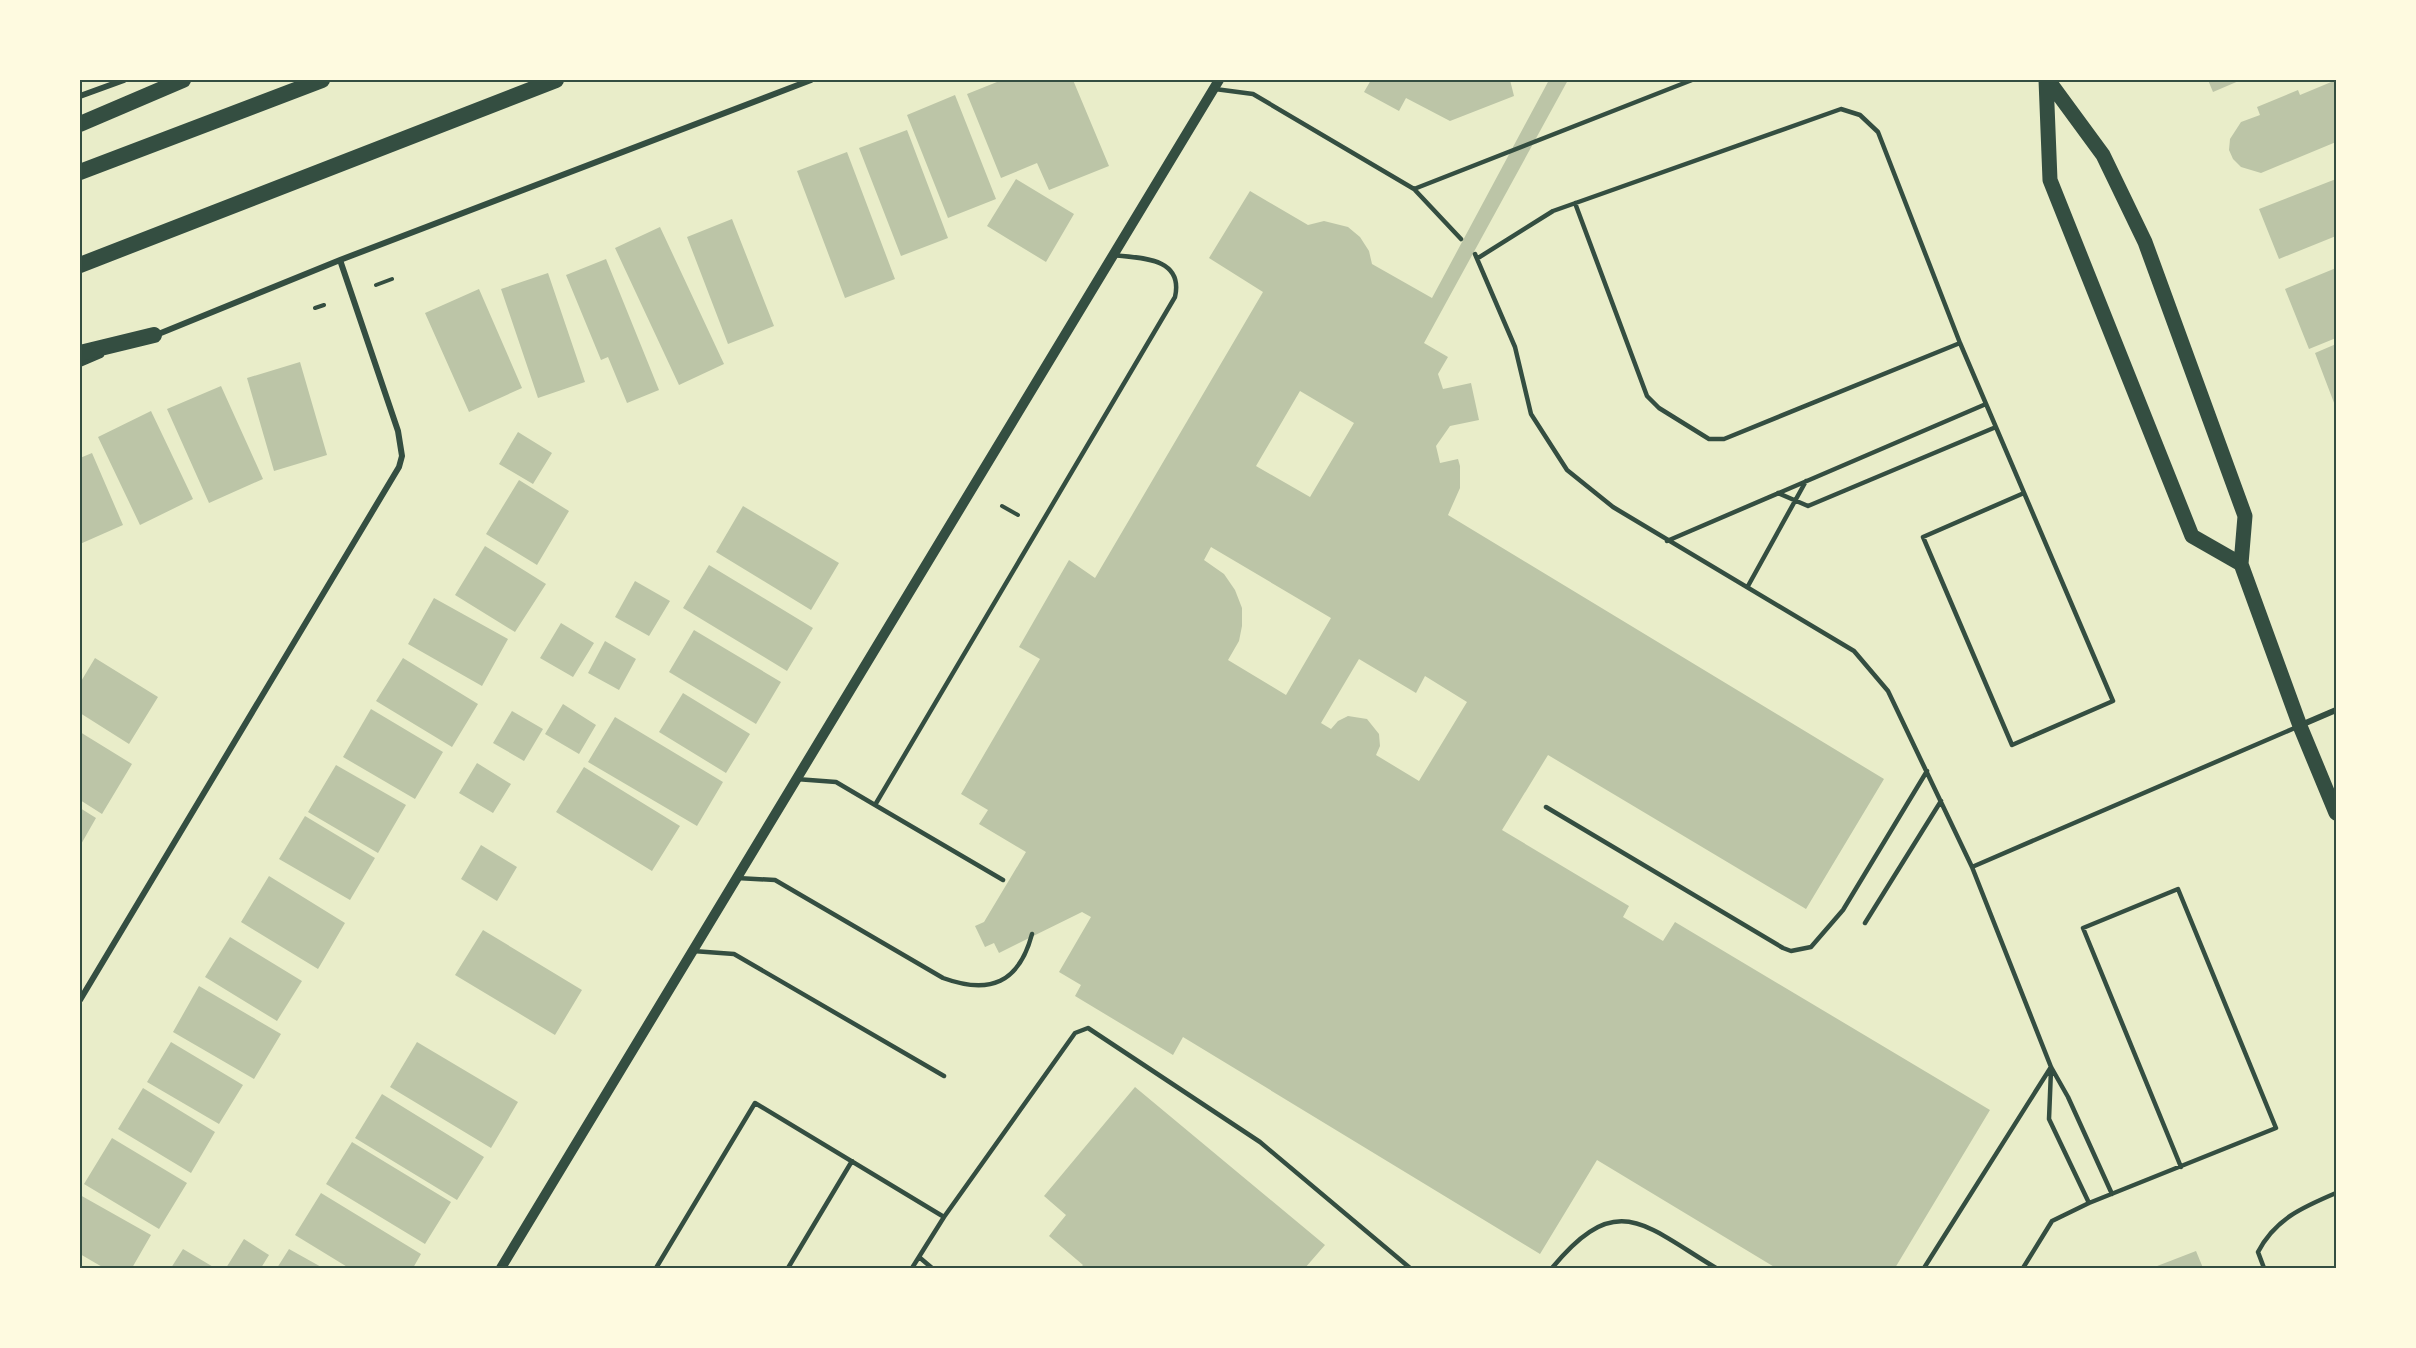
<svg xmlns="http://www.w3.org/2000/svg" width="2416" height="1348" font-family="Signika,sans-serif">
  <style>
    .building { fill: #bcc5a7; fill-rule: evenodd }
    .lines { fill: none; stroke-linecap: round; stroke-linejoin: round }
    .path { stroke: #344e41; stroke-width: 4 }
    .service { stroke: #344e41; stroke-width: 4.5 }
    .minor { stroke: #344e41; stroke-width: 6 }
    .tertiary { stroke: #344e41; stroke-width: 10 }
    .primary { stroke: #344e41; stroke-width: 15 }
    .trunk { stroke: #344e41; stroke-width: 16 }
    .neatline { fill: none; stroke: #344e41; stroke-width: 2 }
  </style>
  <rect width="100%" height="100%" fill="#e9edc9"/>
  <path class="building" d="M 1002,80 L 1073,80 L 1109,166 L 1049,190 L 1037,163 L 1001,178 L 967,94 Z
    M 1371,80 L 1510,80 L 1514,96 L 1450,121 L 1406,98 L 1399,111 L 1364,92 Z
    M 1549,80 L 1568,80 L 1424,343 L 1448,357 L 1438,374 L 1443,389 L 1471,383 L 1479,420 L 1450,426 L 1436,446 L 1440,463 L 1458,459 L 1460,466 L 1460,488 L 1448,515 L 1884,779 L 1806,909 L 1548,755 L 1502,830 L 1629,906 L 1623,917 L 1663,941 L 1675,922 L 1990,1110 L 1895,1268 L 1776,1268 L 1597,1160 L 1540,1254 L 1183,1037 L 1173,1055 L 1075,996 L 1081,985 L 1059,972 L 1091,917 L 1082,912 L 999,953 L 994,943 L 985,947 L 975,926 L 984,922 L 1026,852 L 979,824 L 988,810 L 961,794 L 1040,659 L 1019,647 L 1069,560 L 1095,578 L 1263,292 L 1209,258 L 1250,191 L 1308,225 L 1324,221 L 1348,227 L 1360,237 L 1369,251 L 1372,264 L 1432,298 ZM 1300,391 L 1354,423 L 1310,497 L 1256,466 ZM 1211,547 L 1331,618 L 1286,695 L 1228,660 L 1239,641 L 1242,626 L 1242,608 L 1235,590 L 1224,574 L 1204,560 ZM 1359,659 L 1416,693 L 1425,676 L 1467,702 L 1419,781 L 1376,755 L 1380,746 L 1379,734 L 1367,719 L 1348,716 L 1338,721 L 1331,729 L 1321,723 Z
    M 2208,80 L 2241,80 L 2213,92 Z
    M 2336,80 L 2336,142 L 2261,173 L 2241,167 L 2233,159 L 2229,150 L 2230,139 L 2241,122 L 2260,115 L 2257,107 L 2298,90 L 2300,95 Z
    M 955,95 L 996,199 L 948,218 L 907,115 Z
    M 907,130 L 948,238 L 901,256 L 859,148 Z
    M 847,152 L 895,279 L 845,298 L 797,171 Z
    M 1016,179 L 1074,214 L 1046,262 L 987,226 Z
    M 2336,179 L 2336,236 L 2279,259 L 2259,209 Z
    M 732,219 L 774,326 L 728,344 L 687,237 Z
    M 660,227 L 724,364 L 679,385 L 615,248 Z
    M 606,259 L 659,390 L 627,403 L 608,357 L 601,360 L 566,275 Z
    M 2336,268 L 2336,338 L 2309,349 L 2285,289 Z
    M 548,273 L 585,382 L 538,398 L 501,289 Z
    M 479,289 L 522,388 L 469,412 L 425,313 Z
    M 2336,344 L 2336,408 L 2315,353 Z
    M 300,362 L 327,455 L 274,471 L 247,378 Z
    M 221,386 L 263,479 L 209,503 L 167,409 Z
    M 151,411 L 193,499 L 140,525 L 98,437 Z
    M 518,432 L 552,453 L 533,484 L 499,464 Z
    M 92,453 L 123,525 L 80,544 L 80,458 Z
    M 519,480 L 569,511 L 537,565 L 486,534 Z
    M 743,506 L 839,563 L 811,610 L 716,552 Z
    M 485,546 L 546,584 L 515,632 L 455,595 Z
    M 709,565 L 813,628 L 787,671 L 683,608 Z
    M 635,581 L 670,601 L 649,636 L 615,617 Z
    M 434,598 L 508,639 L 482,686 L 408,644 Z
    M 561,623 L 594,643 L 573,677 L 540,658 Z
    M 694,630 L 781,682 L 756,724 L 669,672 Z
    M 605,641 L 636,659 L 619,690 L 588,673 Z
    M 95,658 L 158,697 L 129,744 L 80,713 L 80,683 Z
    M 403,658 L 478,704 L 452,747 L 376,701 Z
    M 683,693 L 750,734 L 726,773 L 659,732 Z
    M 563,704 L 596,725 L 579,754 L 545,734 Z
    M 371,709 L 443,752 L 415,799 L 343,757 Z
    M 512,711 L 543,729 L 524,761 L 493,743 Z
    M 615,717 L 723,782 L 697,826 L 588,762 Z
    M 80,732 L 132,764 L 102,814 L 80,800 Z
    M 477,763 L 511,784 L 493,813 L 459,793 Z
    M 336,765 L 406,805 L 378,853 L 308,812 Z
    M 584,767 L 680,826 L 652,871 L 556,812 Z
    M 80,808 L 96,818 L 80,846 Z
    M 305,816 L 375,858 L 350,900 L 279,859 Z
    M 481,845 L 517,867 L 497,901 L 461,879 Z
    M 269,876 L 345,923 L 318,969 L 241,922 Z
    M 483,930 L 582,990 L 555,1035 L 455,975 Z
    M 230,937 L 302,981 L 277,1021 L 205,977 Z
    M 199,986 L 281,1034 L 254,1079 L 173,1032 Z
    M 171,1042 L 243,1085 L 219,1124 L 147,1082 Z
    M 417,1042 L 518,1102 L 491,1148 L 390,1087 Z
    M 1135,1087 L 1325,1245 L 1305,1268 L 1080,1268 L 1083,1265 L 1049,1236 L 1066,1215 L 1044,1196 Z
    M 143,1088 L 215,1132 L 191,1173 L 118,1129 Z
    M 382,1094 L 484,1157 L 457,1200 L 355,1138 Z
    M 112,1138 L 187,1183 L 159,1229 L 84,1184 Z
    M 352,1142 L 451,1202 L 425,1244 L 326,1184 Z
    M 321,1193 L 421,1254 L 413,1268 L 349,1268 L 295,1235 Z
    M 80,1195 L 151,1235 L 132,1268 L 104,1268 L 80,1254 Z
    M 244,1239 L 269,1255 L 261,1268 L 226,1268 Z
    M 183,1249 L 215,1268 L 171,1268 Z
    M 289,1249 L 323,1268 L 277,1268 Z
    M 2196,1251 L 2203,1268 L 2152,1268 Z"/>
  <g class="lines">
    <path class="path" d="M 376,285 L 392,279
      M 315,308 L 324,305
      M 1002,506 L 1018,515"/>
    <path class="service" d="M 1215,89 L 1253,94 L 1414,189 L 1461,239
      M 1414,189 L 1692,80
      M 1475,254 L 1515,347 L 1531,414 L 1567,470 L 1613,507 L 1854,651 L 1888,691 L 1972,867
      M 1478,258 L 1553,211 L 1841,109 L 1860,115 L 1878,132 L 1960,343 L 1724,439 L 1709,439 L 1659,408 L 1647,396 L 1575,203
      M 1960,343 L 2113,701 L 2012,745 L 1923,537 L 2024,493
      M 1778,493 L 1808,506 L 1996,427
      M 1667,541 L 1986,404
      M 1748,586 L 1806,481
      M 796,779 L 836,782 L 875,805 L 1175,297 C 1184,257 1140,258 1113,255
      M 875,805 L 1003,880
      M 1546,807 L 1783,948 L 1791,951 L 1811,947 L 1843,910 L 1927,771
      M 737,878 L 775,880 L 943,978 C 990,995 1019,983 1032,934
      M 1865,923 L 1941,801
      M 693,951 L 734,954 L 944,1076
      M 2051,1070 L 2049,1119 L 2089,1203
      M 2112,1194 L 2068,1097 L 2051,1067 L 1972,867 L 2297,727
      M 919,1257 L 932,1268
      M 656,1268 L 755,1103 L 944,1217
      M 788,1268 L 852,1161
      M 912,1268 L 944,1217 L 1075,1033 L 1088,1028 L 1260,1142 L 1410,1268
      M 1552,1268 C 1617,1189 1644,1225 1716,1268
      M 1924,1268 L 2051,1067
      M 2023,1268 L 2052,1221 L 2089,1203 L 2276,1128 L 2178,889 L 2083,928 L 2181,1167
      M 2264,1268 L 2258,1252 C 2275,1219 2303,1207 2336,1193"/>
    <path class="minor" d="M 80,96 L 124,80
      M 156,335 L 340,260 L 811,80
      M 80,364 L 101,355
      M 2301,725 L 2336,710
      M 80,1000 L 399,467 L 402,456 L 398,431 L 340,260"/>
    <path class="tertiary" d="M 501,1268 L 1219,80"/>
    <path class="primary" d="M 2046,80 L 2050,180 L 2192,536 L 2241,564
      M 2048,80 L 2103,155 L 2145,242 L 2245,516 L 2241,564 L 2300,726 L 2336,813"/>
    <path class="trunk" d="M 80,124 L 183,80
      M 80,172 L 322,80
      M 80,265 L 556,80
      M 80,353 L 154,335"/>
  </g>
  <rect width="2416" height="1348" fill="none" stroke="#fefae0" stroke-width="162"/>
  <rect x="81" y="81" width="2254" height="1186" class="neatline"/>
</svg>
